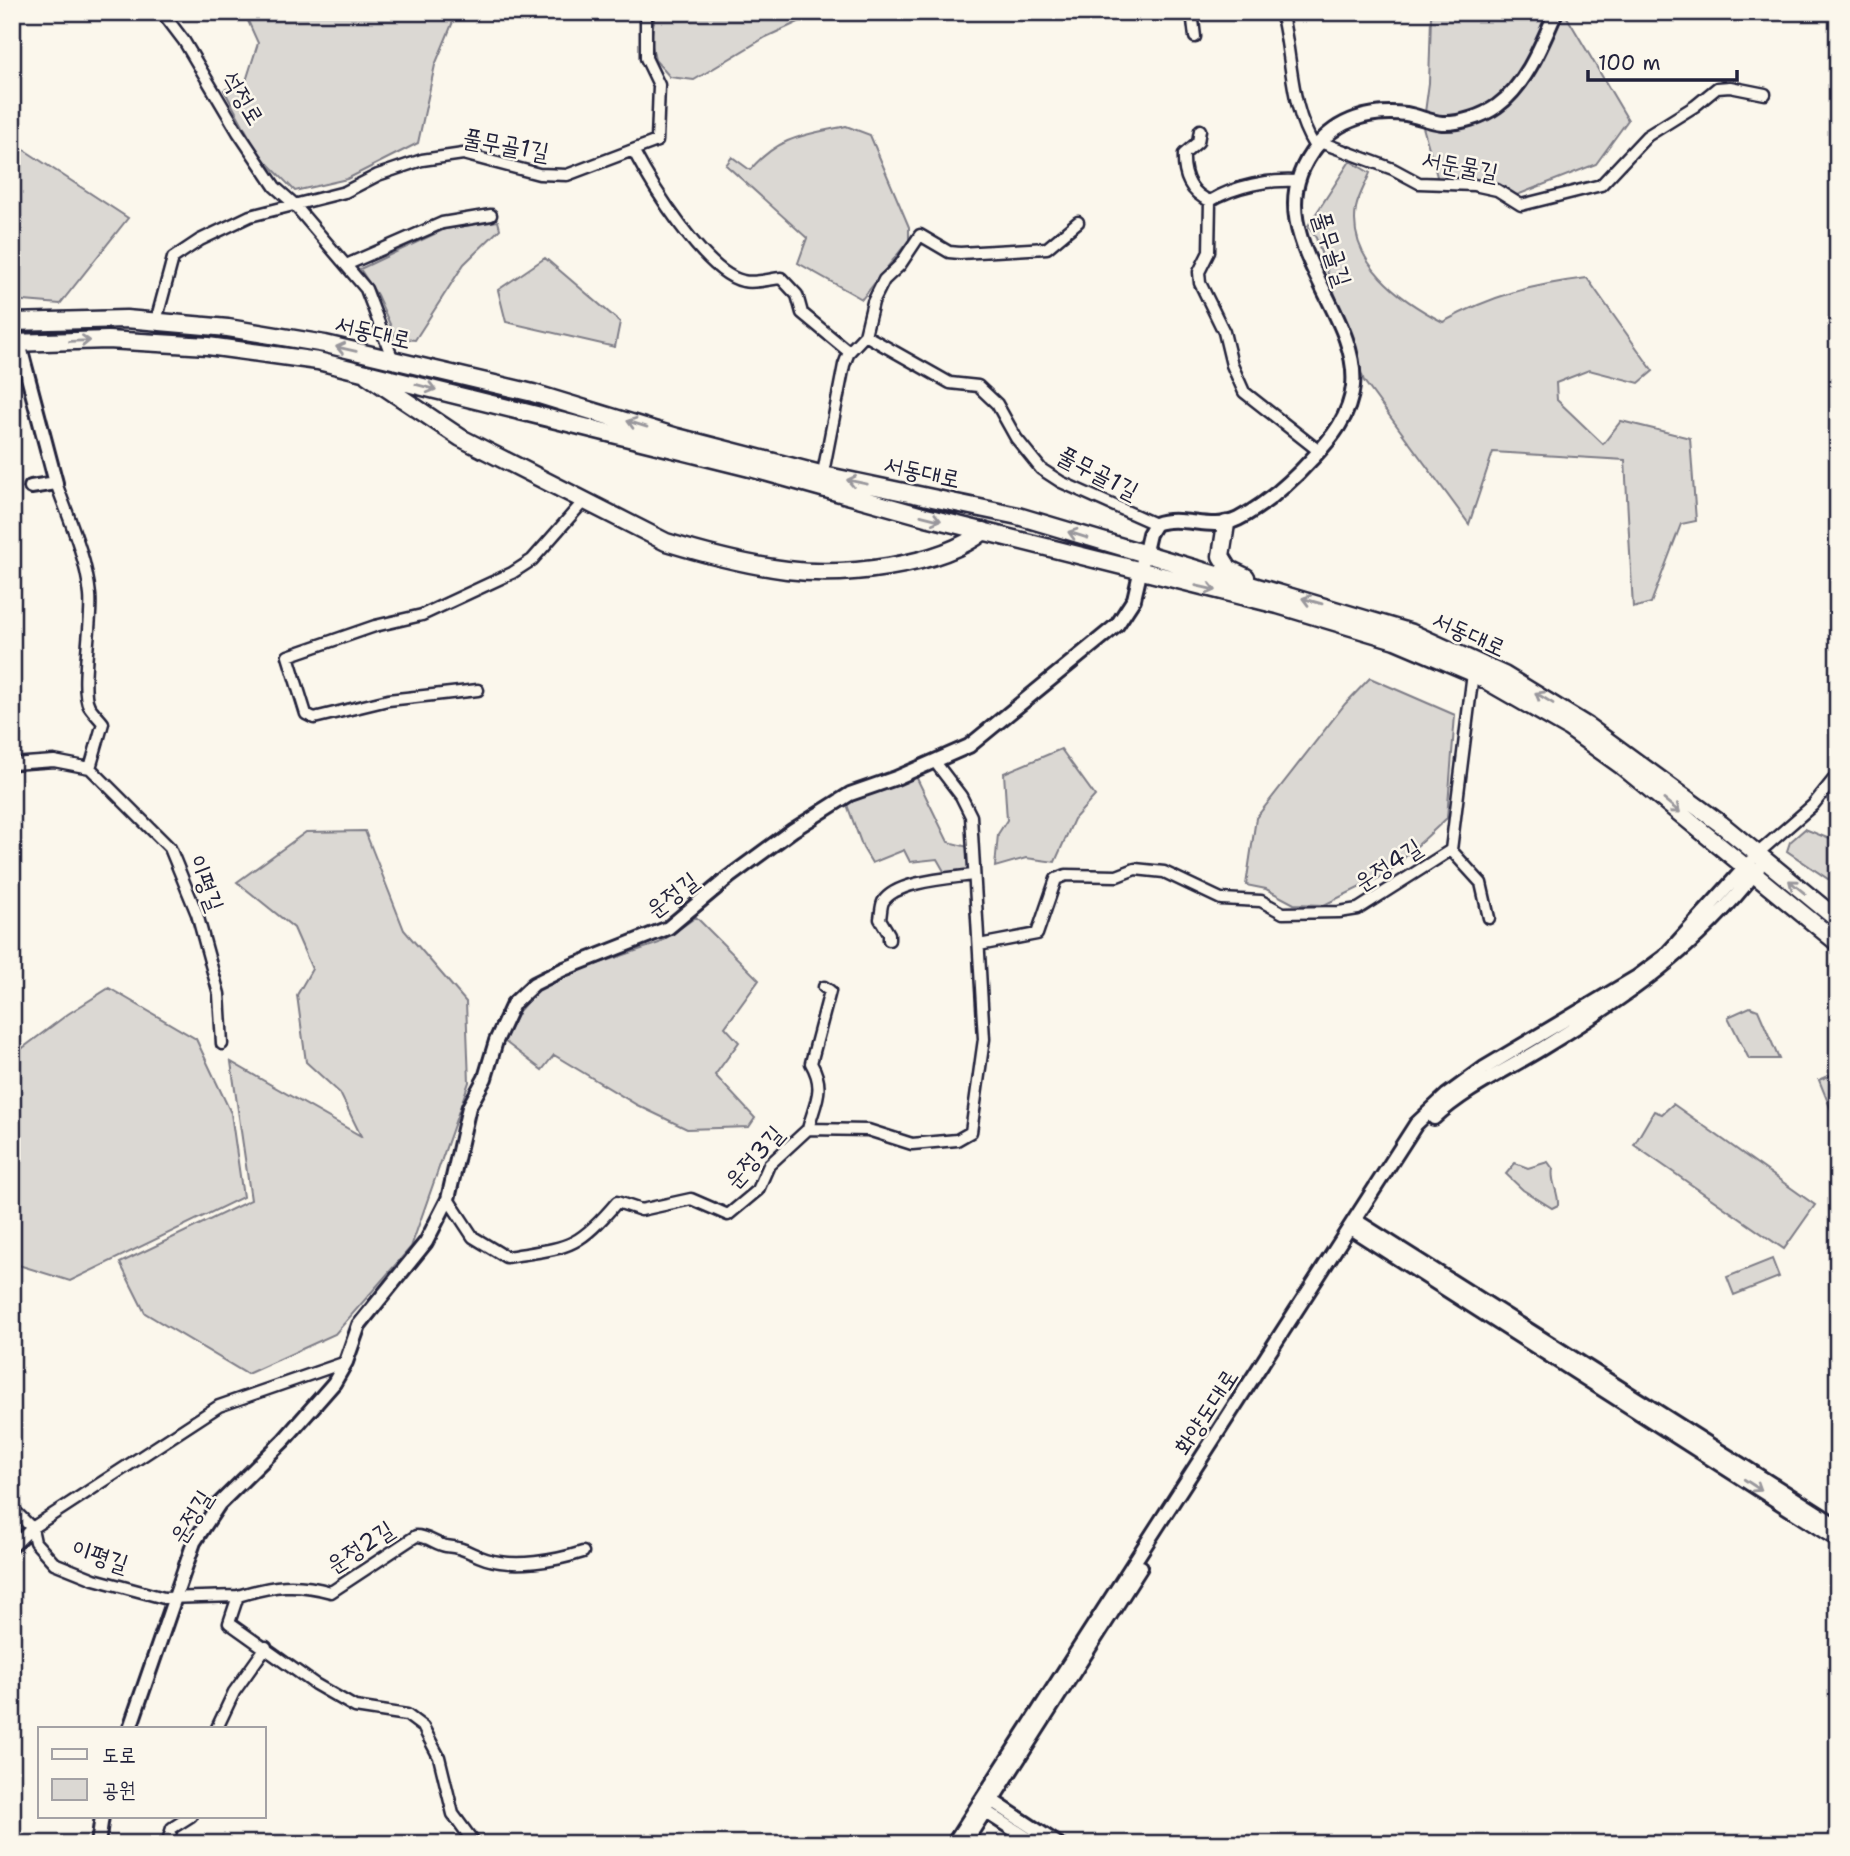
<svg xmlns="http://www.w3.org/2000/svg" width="1850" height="1856" font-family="'Shantell Sans','Poor Story',sans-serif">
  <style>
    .green { fill: #dbd8d3; stroke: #7e7d87; stroke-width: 2 }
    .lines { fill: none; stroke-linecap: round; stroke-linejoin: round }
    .minor-casing { stroke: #22223b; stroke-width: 15 }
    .tertiary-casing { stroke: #22223b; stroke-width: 18 }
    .primary-casing { stroke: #22223b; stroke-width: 21 }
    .minor { stroke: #fbf7ec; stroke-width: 10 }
    .tertiary { stroke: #fbf7ec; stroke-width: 12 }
    .primary { stroke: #fbf7ec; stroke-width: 16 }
    .oneway { stroke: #99979c }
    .labels { text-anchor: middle; stroke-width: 5; stroke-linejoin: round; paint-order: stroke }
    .street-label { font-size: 24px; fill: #22223b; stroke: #fbf7ec }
  </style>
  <rect width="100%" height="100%" fill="#fbf7ec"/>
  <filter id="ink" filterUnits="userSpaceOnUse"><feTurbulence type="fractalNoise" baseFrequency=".0143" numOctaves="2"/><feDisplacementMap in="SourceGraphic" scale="14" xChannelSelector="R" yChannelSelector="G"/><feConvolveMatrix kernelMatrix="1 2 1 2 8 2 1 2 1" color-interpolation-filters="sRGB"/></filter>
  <g filter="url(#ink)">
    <path class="green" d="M 244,12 L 457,12 L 435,65 L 418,143 L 347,179 L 295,191 L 259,155 L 224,90 L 246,81 L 258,43 Z
      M 655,12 L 820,12 L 766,37 L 694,80 L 670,77 L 655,60 L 651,41 Z
      M 1434,12 L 1564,12 L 1628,120 L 1596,164 L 1512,197 L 1438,180 L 1423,127 L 1429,83 L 1431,17 Z
      M 846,126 L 870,135 L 909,227 L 909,240 L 862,299 L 798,263 L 807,238 L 726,165 L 732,157 L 750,170 C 779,136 805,135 846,126 Z
      M 12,142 L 128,218 L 60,304 L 12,300 Z
      M 1350,161 L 1370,173 C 1366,183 1358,197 1356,208 C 1347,263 1402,301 1443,322 C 1493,295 1531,285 1587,278 L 1653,371 L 1639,383 L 1589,370 L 1556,383 L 1557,400 L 1603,444 L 1621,421 L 1690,438 L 1696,521 L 1681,524 L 1651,603 L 1633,608 L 1625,460 L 1493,452 L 1469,524 L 1364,381 L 1316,238 L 1308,226 Z
      M 498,221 L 500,229 L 464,264 L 415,340 L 396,338 L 377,295 L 360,269 L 445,229 Z
      M 545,258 L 620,322 L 615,347 L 506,322 L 498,290 Z
      M 1370,678 L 1455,715 L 1447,818 L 1387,874 L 1324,905 L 1294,904 L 1266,889 L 1246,885 L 1256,818 L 1345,704 Z
      M 1061,749 L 1095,796 L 1074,819 L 1055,862 L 1026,858 L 995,867 L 998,834 L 1007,820 L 1004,773 Z
      M 910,764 L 948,842 L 968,847 L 970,871 L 945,873 L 937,859 L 910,862 L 904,850 L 872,863 L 863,848 L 846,802 Z
      M 1805,829 L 1832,840 L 1838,838 L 1838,875 L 1828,879 L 1787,851 L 1790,842 Z
      M 365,831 L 404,930 L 466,1002 L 469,1082 L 411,1247 L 335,1334 L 247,1374 L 145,1313 L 120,1263 L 251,1200 L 231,1062 L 361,1136 L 340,1093 L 306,1062 L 297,995 L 312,969 L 294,928 L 237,882 L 306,832 Z
      M 696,917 L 759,980 L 725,1027 L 739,1042 L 715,1075 L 755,1118 L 749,1127 L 687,1129 L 637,1105 L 554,1055 L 542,1070 L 504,1041 L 519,1011 L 538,989 L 574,972 L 659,943 Z
      M 109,988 L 196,1039 L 231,1113 L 243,1197 L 70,1281 L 12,1263 L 12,1056 L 68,1014 Z
      M 1750,1007 L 1758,1010 L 1779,1059 L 1749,1059 L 1728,1017 Z
      M 1838,1072 L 1838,1127 L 1819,1080 Z
      M 1673,1104 L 1815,1205 L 1784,1249 L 1634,1145 L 1654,1111 L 1662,1114 Z
      M 1548,1162 L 1553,1169 C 1550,1181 1559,1192 1558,1205 L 1552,1208 L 1523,1190 L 1506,1174 L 1515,1163 L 1528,1168 Z
      M 1772,1259 L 1779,1277 L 1734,1295 L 1727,1277 Z"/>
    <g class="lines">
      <defs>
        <path id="minor" d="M 162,12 L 184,41 L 238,132 L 275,187 L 292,202 L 366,289 L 393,360
          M 646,12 L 646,58 L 659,85 L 657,141 L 633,150 C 651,184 705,273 743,281 C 754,284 770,279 781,278 L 797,295 L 802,313 L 849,352
          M 1192,12 L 1195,37
          M 1281,12 C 1293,58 1289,106 1315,147
          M 1200,130 L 1198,142 L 1184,154 C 1183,175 1190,193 1210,201 L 1209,252 L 1199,272 L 1200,283 L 1224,332 L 1232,365 L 1244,392 L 1319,451
          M 1320,142 L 1393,169 L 1419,183 L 1474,185 L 1497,190 L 1521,205 L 1601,185 L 1647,136 L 1695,106 L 1717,88 L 1730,87 L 1765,94
          M 1210,201 C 1234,186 1270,179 1298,181
          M 346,265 L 442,223 L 491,215
          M 156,321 L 173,258 L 200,240 L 250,216 L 345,192 L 378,175 L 422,160 L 463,154 L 539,174 L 567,175 L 633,150
          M 865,335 L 873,302 L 884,280 L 900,265 L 920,235 L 949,252 L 960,253 L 1047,248 L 1078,222
          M 822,478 L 844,365 L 849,352 L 865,335 L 950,383 L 978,386 L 997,404 L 1016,438 L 1041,469 L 1061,482 L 1155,524
          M 56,483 C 69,519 86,556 90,595 C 93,622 79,688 89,706 C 93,712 99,718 103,723 L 90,768
          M 478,690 L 388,700 L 314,718 L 306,714 L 288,656 L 375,626 L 422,615 L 512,573 L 532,560 L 583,502
          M 12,764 L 54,761 L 90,768 L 170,848 L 197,914 L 219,994 L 222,1044
          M 1451,850 L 1481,883 L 1489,918
          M 1757,854 L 1813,805 L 1838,774
          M 889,940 L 889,934 L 880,919 C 881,914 881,906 883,902 C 895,881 952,878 973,875
          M 979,945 L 1037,934 L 1056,879 L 1066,875 L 1117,876 L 1135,869 L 1164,872 L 1221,899 L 1261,901 L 1283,913 L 1339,912 L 1358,909 L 1451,850 L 1473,673
          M 808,1129 C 815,1102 826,1089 811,1063 L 830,991 L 824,987
          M 448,1199 L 473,1237 L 506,1257 C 567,1247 576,1251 617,1202 L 641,1210 L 691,1199 L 728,1215 L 758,1190 L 769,1165 L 808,1129 L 868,1130 L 912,1144 L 957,1140 L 971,1132 L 984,1039 L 971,816 L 961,796 L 935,762
          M 12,1508 L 32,1528 L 35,1542 L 54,1563 L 94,1579 L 164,1598 L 238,1596 L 229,1623 L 315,1684 L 355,1707 L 407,1715 L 423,1727 L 439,1757 L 453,1814 L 475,1844
          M 12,1547 L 32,1528 L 219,1406 L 346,1362
          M 238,1596 C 274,1585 295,1582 331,1592 L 416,1536 C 428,1536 435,1544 446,1546 C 466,1548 468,1553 486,1559 C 515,1568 555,1561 583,1552
          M 217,1728 L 234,1692 L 266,1647
          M 167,1844 L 172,1828 L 191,1816"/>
        <path id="tertiary" d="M 19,343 L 56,483 L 31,487
          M 1434,1118 C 1465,1089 1505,1071 1541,1049 C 1628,996 1695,950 1758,869
          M 1355,1220 L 1838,1526
          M 1350,1228 L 1838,1540
          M 130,1728 L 194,1542 L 219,1504 L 284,1440 L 334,1383 L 346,1362 L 359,1325 L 426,1242 L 448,1199 L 469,1107 L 485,1078 L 496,1041 L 513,1004 L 534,984 L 564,969 L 668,928 L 729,877 L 793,830 L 850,794 L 896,778 L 969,746 L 1117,625 L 1134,599 L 1149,534 L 1155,524 C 1181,514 1212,532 1238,519 C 1265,505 1292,481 1312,459 C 1332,438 1350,416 1353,386 C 1361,308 1250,229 1316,147 C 1338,119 1371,110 1406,114 C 1418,116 1430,122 1442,123 C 1460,124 1483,116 1497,106 C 1526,85 1542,44 1556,12
          M 985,1796 L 1058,1844
          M 980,1808 L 1036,1844
          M 98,1844 L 102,1816
          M 953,1844 L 1416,1124 L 1447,1095 L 1484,1068 L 1637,977 L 1664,957 L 1750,862
          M 964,1844 L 1141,1567"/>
        <path id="primary" d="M 12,322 L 126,319 L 228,328 L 325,344 L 533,393 L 677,437 L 828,476 L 1018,516 L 1412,633 L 1504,675 L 1587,726 L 1721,824 L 1838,920
          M 12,343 L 108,340 L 208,346 L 318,361 L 754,469 L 926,517 L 1278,605 L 1395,640 L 1473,673 L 1569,728 L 1622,766 L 1838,943
          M 367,375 L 461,438 L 666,542 C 705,554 747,565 787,570 C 843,577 939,567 984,531
          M 1226,524 L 1221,556 L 1229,569 L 1246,577"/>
      </defs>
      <use href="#minor" class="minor-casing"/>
      <use href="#tertiary" class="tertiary-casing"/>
      <use href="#primary" class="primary-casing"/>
      <use href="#minor" class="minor"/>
      <use href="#tertiary" class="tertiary"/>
      <use href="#primary" class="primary"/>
    </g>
    <defs><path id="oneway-shaft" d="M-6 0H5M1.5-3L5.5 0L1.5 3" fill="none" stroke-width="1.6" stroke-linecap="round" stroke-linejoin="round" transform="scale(1.75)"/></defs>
    <g class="oneway">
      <use href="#oneway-shaft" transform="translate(80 341) rotate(-2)"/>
      <use href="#oneway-shaft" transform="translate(346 349) rotate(-167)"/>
      <use href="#oneway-shaft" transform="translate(426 387) rotate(15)"/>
      <use href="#oneway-shaft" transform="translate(637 424) rotate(-163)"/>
      <use href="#oneway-shaft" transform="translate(857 482) rotate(-168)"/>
      <use href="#oneway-shaft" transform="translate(931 518) rotate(14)"/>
      <use href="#oneway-shaft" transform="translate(1078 535) rotate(-163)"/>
      <use href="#oneway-shaft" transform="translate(1206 588) rotate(13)"/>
      <use href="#oneway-shaft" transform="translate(1312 601) rotate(-164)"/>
      <use href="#oneway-shaft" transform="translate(1544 698) rotate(-149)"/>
      <use href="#oneway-shaft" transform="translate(1672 806) rotate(39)"/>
      <use href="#oneway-shaft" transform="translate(1797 887) rotate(-141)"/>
      <use href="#oneway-shaft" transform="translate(1753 1485) rotate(33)"/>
    </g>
  </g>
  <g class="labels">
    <g class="street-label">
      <text transform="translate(243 98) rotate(59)" y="8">석정로</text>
      <text transform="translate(506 145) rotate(10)" y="8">풀무골1길</text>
      <text transform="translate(1460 166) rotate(11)" y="8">서둔물길</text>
      <text transform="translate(1332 249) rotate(72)" y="8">풀무골길</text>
      <text transform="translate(373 332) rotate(13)" y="8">서동대로</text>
      <text transform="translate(922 472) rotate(12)" y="8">서동대로</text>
      <text transform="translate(1098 473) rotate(27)" y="8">풀무골1길</text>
      <text transform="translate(1469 634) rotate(24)" y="8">서동대로</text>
      <text transform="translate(1388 865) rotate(-33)" y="8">운정4길</text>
      <text transform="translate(206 883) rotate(69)" y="8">이평길</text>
      <text transform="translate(672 895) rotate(-37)" y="8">운정길</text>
      <text transform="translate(754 1157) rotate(-48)" y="8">운정3길</text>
      <text transform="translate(1206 1412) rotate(-57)" y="8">화양도대로</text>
      <text transform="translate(191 1517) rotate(-58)" y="8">운정길</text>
      <text transform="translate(360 1547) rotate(-33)" y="8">운정2길</text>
      <text transform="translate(100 1556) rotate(18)" y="8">이평길</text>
    </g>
  </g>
  <rect width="1850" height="1856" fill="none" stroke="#fbf7ec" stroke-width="42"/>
  <rect x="21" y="21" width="1808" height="1814" fill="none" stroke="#22223b" stroke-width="2.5" filter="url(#ink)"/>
  <rect x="38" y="1727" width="228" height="91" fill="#fbf7ec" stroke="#a4a2a5" stroke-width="2"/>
  <rect x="52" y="1749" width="35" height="10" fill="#fbf7ec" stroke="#a4a2a5" stroke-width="2"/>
  <text x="102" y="1762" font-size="21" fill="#22223b">도로</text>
  <rect x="52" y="1779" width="35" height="21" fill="#dbd8d3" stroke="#a4a2a5" stroke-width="2"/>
  <text x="102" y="1797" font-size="21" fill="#22223b">공원</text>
  <path d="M1588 70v10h149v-10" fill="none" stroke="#22223b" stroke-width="3.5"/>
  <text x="1598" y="70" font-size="21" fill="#22223b" stroke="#fbf7ec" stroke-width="5" paint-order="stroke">100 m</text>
</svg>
